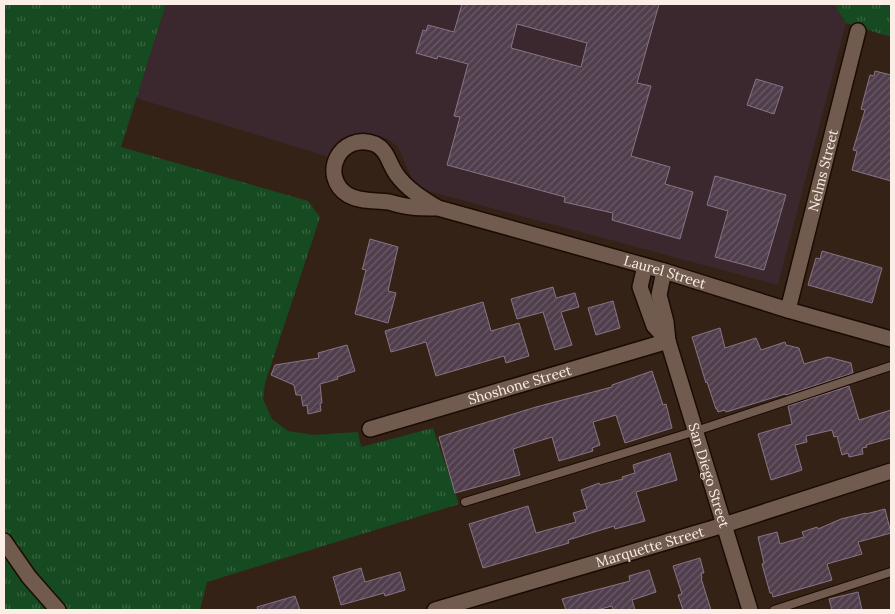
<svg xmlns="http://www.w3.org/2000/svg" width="895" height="614" font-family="Lora,serif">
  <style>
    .education { fill: #3b282f }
    .grass { fill: url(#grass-tufts) }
    .building { fill: url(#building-hatch); stroke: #887485; fill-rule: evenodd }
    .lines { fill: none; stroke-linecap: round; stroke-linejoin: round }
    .lane-casing { stroke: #1c0b03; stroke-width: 10 }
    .street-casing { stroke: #1c0b03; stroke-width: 18 }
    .secondary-casing { stroke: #1c0b03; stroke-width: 18 }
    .lane { stroke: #715b4f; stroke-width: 8 }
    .street { stroke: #715b4f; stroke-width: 15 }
    .secondary { stroke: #715b4f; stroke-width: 15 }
    .labels { text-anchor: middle; stroke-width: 4.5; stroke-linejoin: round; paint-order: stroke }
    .street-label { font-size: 14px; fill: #fbeee6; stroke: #160e09 }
  </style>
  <defs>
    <pattern id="grass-tufts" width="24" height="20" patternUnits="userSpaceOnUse" patternTransform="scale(1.25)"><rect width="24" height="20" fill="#164a20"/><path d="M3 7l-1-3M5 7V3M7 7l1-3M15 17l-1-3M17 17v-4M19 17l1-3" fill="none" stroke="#396440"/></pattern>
    <pattern id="building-hatch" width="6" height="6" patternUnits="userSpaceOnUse" patternTransform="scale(1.25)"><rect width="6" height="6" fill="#503e4d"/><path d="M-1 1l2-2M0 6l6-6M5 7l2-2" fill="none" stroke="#6a5a67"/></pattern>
  </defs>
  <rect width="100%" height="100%" fill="#352217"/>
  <path class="education" d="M 166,4 L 834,4 L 846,23 L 778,285 L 421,189 L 414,183 L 398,147 L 388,139 L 371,134 L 356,136 L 336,159 L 136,98 Z"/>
  <path class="grass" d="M 4,4 L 166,4 L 121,147 L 308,201 L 320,217 L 265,383 L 263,399 L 272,419 L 288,431 L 313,435 L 358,432 L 361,447 L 433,428 L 459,504 L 207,582 L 200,610 L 4,610 Z
    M 834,4 L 891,4 L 891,37 L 846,23 Z"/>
  <path class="building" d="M 462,4 L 659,4 L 637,83 L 651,86 L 631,156 L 670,167 L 665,184 L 693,192 L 680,239 L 612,220 L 613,213 L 564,202 L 565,197 L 447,165 L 460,117 L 454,116 L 468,64 L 438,56 L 437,59 L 416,53 L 423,30 L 426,31 L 428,25 L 454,32 ZM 517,24 L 587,43 L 581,67 L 511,48 Z
    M 875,71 L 891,75 L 891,181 L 852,170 L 857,151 L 853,150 L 865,110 L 861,109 L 870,75 L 874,76 Z
    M 756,79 L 783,87 L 774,114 L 747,105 Z
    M 715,176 L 786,195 L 764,270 L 715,257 L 728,211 L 707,205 Z
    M 370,239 L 398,247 L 388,291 L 396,293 L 388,323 L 355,314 L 366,270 L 362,269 L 363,267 Z
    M 822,251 L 882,268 L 872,303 L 808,285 L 816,258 L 820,259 Z
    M 553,287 L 556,298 L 575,293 L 579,307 L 561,312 L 572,345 L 555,350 L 543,312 L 517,319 L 511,299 Z
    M 613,301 L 620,328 L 596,335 L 588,308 Z
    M 483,302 L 491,331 L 519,323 L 529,356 L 506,363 L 504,356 L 436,376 L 426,342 L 391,352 L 385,331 Z
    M 720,328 L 725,348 L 756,338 L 761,350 L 785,342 L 786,345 L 799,348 L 804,364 L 828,357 L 851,363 L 853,373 L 786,395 L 785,394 L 726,412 L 725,410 L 718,412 L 717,409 L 716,409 L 707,382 L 706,383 L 692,337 Z
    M 347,345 L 355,371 L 337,377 L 338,379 L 320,384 L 322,403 L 320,403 L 321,411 L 308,414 L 307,405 L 303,406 L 301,395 L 296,395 L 294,385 L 271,375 L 275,365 L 319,358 L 318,353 Z
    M 652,371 L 663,405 L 666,404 L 672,428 L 625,443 L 616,415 L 593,422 L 600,445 L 592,448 L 593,451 L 559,461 L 552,437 L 513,449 L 520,475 L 455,493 L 439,437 L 536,407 L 612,387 L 612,385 Z
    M 849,386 L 859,420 L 891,410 L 891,438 L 866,445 L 867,447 L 862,448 L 863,454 L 849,457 L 848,453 L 842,455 L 837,436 L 834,437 L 832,430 L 806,436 L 807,442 L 795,445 L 802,470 L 771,480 L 758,434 L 792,424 L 788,406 Z
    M 670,453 L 677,480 L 636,492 L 645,521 L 615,529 L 614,526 L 568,540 L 569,543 L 483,568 L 469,524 L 528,506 L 536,533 L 576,522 L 573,513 L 587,509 L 581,490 L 599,483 L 600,485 L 623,479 L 622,477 L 635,473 L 633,465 Z
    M 885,509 L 891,533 L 858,542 L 862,554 L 827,564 L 832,580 L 773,597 L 772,593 L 770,593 L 762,564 L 764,563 L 758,537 L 777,532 L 780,544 L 804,537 L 802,532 L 817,527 L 818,529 L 841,519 L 866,513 L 866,514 Z
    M 700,558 L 704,573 L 701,573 L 702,578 L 701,578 L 711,610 L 683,610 L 678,595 L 682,594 L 673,566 Z
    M 361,568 L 365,582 L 400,572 L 405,590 L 385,596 L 384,593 L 341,605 L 333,577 Z
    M 649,570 L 656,592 L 632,600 L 635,610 L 613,610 L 612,606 L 597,610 L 566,610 L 562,599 L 630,581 L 629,576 Z
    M 858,592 L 862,610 L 832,610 L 829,599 Z
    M 295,596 L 300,610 L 258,610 L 257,607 Z"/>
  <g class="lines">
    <defs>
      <path id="lane" d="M 465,502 L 696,431 L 891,366
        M 774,610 L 891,572"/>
      <g id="street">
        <path id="s1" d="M 788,310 L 858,31"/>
        <path id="s2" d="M 370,429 L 668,341"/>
        <path d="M 4,541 L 29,577 L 58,610"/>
        <path id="s3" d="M 435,610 L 724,525 L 891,471"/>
      </g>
      <g id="secondary">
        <path id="s4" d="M 438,208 C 423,199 407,189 397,175 C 389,165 388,150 375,144 C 340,131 318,176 348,195 C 360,202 375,200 389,202 C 396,204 403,206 411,207 C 420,208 429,208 438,208 L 664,271 L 788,310 L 891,339"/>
        <path d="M 645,266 L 640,287 L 654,326 L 668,341"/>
        <path id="s5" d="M 664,271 L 659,295 L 666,322 L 668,341 L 750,610"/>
      </g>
    </defs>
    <use href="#lane" class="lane-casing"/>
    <use href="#street" class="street-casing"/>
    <use href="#secondary" class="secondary-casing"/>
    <use href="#lane" class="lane"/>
    <use href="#street" class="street"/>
    <use href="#secondary" class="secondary"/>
  </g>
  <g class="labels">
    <g class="street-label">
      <text dy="5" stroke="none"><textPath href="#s1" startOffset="144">Nelms Street</textPath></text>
      <text dy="5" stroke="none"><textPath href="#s4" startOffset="506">Laurel Street</textPath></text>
      <text dy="5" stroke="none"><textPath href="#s2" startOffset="156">Shoshone Street</textPath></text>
      <text dy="5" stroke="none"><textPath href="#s5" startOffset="212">San Diego Street</textPath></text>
      <text dy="5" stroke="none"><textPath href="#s3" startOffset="224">Marquette Street</textPath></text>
    </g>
  </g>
  <rect width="895" height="614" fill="none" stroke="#fbeee6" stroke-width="10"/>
</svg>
